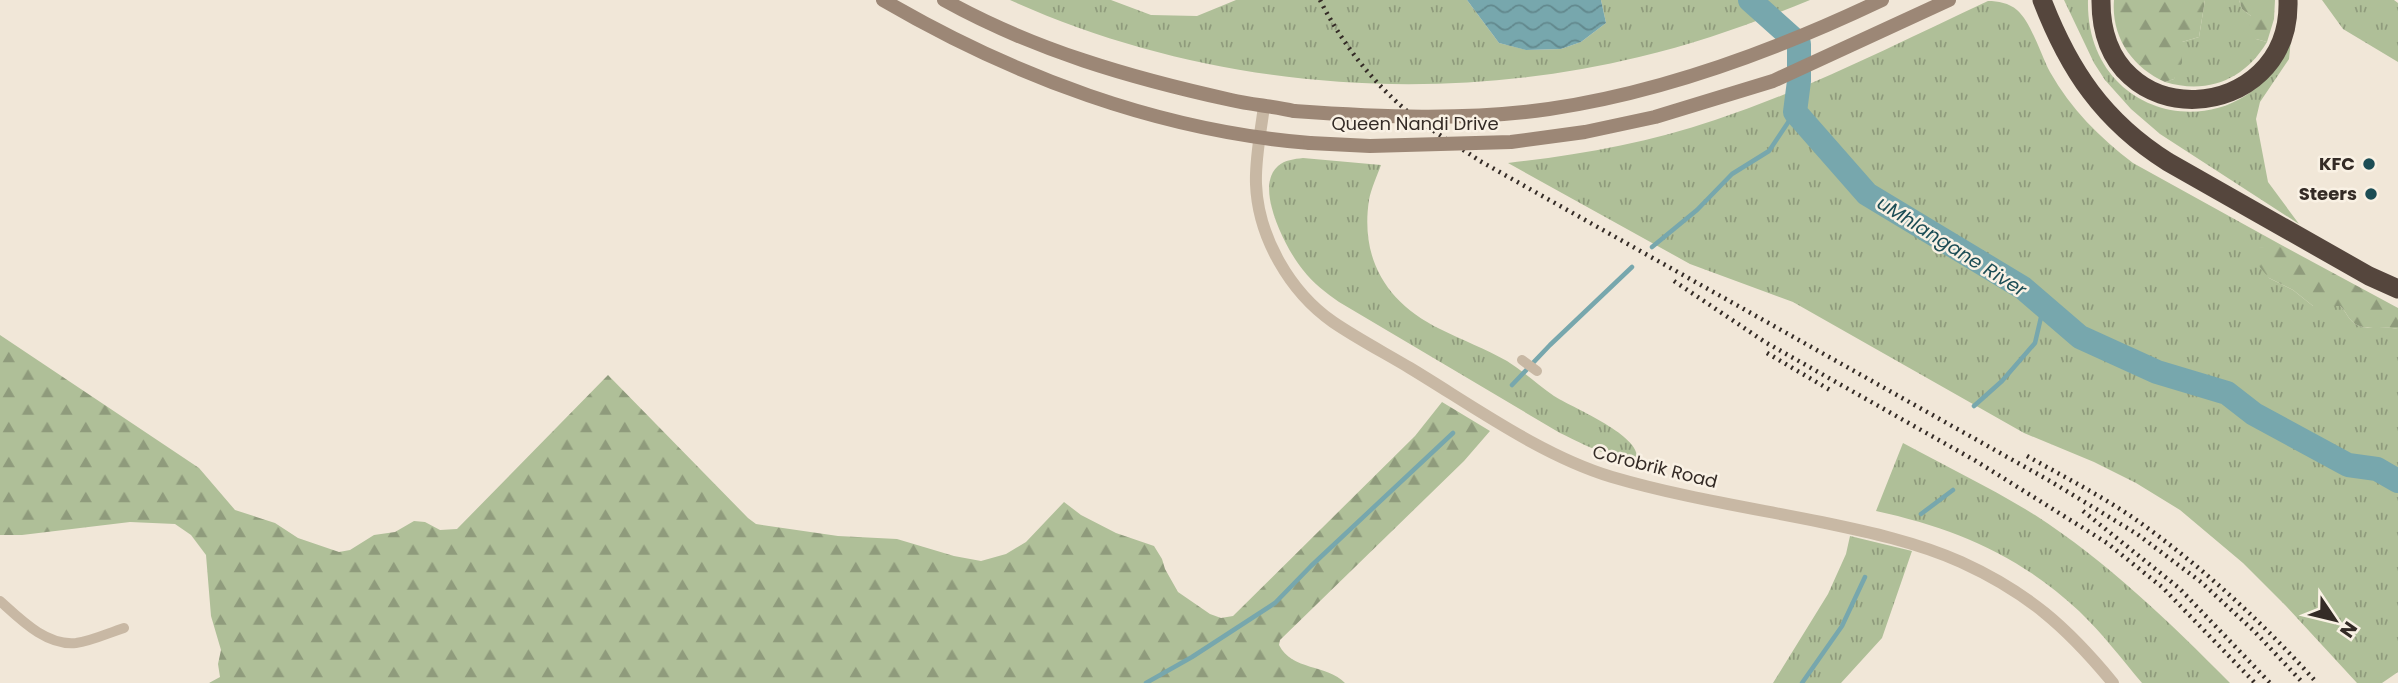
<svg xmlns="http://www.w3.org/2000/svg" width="2398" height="683" font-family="Poppins,sans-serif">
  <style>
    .grass { fill: url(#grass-tufts) }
    .forest { fill: url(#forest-firs) }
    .water { fill: url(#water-waves) }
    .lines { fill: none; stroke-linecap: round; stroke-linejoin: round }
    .stream { stroke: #77a7ad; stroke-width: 4.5 }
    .river { stroke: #77a7ad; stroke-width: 24 }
    .minor { stroke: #c8b8a4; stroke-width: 10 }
    .tertiary { stroke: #c8b8a4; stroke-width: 12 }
    .secondary { stroke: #9c8776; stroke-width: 14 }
    .motorway { stroke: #55463d; stroke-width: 19 }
    .rail { stroke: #342b26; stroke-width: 4.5; stroke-dasharray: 2 5; stroke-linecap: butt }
    .secondary-bridge { stroke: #9c8776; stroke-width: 14 }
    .poi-dot { fill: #1c4d55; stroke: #f9f1e4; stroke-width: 2.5 }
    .labels { text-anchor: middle; stroke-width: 5; stroke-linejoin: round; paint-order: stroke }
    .street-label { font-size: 18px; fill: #342b26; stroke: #f9f1e4 }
    .poi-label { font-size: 18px; font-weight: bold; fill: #342b26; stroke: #f9f1e4; text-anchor: end }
    .water-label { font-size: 19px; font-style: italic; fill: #1c4d55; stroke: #f9f1e4 }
  </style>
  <defs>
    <pattern id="grass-tufts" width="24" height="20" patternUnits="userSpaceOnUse" patternTransform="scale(1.75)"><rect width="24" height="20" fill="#afbf98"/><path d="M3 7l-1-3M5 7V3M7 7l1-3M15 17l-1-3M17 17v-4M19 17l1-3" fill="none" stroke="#8f9b7c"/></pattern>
    <pattern id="forest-firs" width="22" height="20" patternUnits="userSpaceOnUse" patternTransform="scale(1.75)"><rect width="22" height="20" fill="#afbf98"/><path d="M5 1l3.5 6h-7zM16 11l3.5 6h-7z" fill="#8f9b7c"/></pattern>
    <pattern id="water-waves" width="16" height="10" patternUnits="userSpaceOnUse" patternTransform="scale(1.75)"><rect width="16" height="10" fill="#77a7ad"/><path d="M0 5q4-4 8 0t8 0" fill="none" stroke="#62888d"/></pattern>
  </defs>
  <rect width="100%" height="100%" fill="#f1e7d8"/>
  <path class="grass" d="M 1010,0 L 1111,0 L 1151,15 L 1197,16 L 1236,0 L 1467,0 L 1499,43 L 1527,50 L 1561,49 L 1581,42 L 1606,23 L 1601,0 L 1810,0 C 1754,23 1698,43 1639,57 C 1432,107 1205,88 1010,0 Z
    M 2064,0 L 2088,0 C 2085,125 2244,155 2291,39 L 2289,59 L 2260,102 L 2256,119 L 2268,182 L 2299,224 L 2160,134 L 2131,109 L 2105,80 L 2094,63 Z
    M 2205,0 L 2239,0 L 2242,9 L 2251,16 L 2256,39 L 2267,42 C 2245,79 2208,95 2165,82 L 2174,79 L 2182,42 L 2199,37 Z
    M 2322,0 L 2394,0 L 2398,3 L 2398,62 L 2343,29 Z
    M 1988,1 C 1998,1 2009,3 2017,10 C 2031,22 2041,55 2050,72 C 2071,109 2099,137 2133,163 L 2285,247 L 2259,248 L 2269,278 L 2293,290 L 2313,306 L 2340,306 C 2346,311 2348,319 2354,323 C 2365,332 2384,325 2398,329 L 2398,672 L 2382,683 L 2357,683 L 2286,606 L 2243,563 L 2180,510 L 2136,483 L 2094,462 L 2024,433 L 1793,302 L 1690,264 L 1508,163 C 1578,155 1648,143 1715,120 C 1809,89 1898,43 1988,1 Z
    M 1303,158 L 1381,165 C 1377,176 1371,189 1369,200 C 1360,260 1387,303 1440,329 C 1462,340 1486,349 1507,361 C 1523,371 1538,385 1554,396 C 1571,407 1638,434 1637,457 C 1617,463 1579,442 1560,433 L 1339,302 C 1326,293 1313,283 1303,270 C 1287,251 1253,187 1278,166 C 1285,160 1294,159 1303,158 Z
    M 1903,443 C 1947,467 1993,489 2035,515 C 2106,561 2170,622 2230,683 L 2142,683 C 2121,658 2102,633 2079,611 C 2019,555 1954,528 1876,511 Z
    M 1850,536 L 1912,551 L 1882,638 L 1841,683 L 1773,683 L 1828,594 L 1846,554 Z"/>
  <path class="forest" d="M 2114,0 L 2205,0 L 2199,37 L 2182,42 L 2182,63 L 2174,79 L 2165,82 C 2132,67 2111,37 2114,0 Z
    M 2239,0 L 2275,0 L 2274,19 L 2267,42 L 2256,39 L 2248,33 L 2251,16 L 2242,9 Z
    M 2269,246 L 2285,247 L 2398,308 L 2398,329 C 2384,325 2365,332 2354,323 C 2348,319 2346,311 2340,306 L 2313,306 L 2293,290 L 2269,278 L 2259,266 L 2255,257 L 2259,248 Z
    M 0,335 L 199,468 L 235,510 L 275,523 L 298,538 L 339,552 L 350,550 L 374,535 L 395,532 L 414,521 L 425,522 L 440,530 L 457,529 L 608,375 L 748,518 L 756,524 L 838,536 L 897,539 L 954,556 L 981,561 L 1006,554 L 1026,542 L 1064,502 L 1081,515 L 1116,533 L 1154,546 L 1162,559 L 1165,569 L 1178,592 L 1210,614 L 1221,618 L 1233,616 L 1415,436 L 1442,402 L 1490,431 L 1464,461 L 1280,640 L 1279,645 C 1292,671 1327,664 1345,683 L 209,683 L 220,677 L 218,664 L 221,650 L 211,616 L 206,555 L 191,535 L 175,524 L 130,522 L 22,535 L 0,535 Z"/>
  <path class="water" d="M 1467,0 L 1601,0 L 1606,23 L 1581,42 L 1561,49 L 1526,50 L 1499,43 Z"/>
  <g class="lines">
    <path class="stream" d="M 1652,247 L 1697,210 L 1732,174 L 1769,151 L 1795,112
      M 1512,385 L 1550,345 L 1632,267
      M 1974,406 L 2002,381 L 2035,343 L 2042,313 L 2028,292
      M 1921,514 L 1953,490
      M 1146,683 L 1192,657 L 1275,603 L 1311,566 L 1453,433
      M 1802,683 L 1842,626 L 1865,577"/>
    <path class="river" d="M 1750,0 L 1799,44 L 1799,81 L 1795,112 L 1867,194 L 2023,288 L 2080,337 L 2157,372 L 2227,393 L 2254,414 L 2348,465 L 2377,469 L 2398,481"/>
    <path class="minor" d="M 1522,360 L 1537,371
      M 0,601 C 20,619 46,646 76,643 C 92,641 108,633 124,628"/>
    <path class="tertiary" d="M 1264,106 C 1261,131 1255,158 1256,184 C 1258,237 1290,292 1333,322 C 1358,339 1385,353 1410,368 C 1473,406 1542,456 1612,477 C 1680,497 1752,508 1821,522 C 1869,532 1916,542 1961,562 C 2027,592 2067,627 2113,683"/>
    <path class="secondary" d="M 883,0 C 1013,76 1159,131 1310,143
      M 944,0 C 1034,50 1131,78 1231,100 C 1252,105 1273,106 1294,111"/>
    <path class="motorway" d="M 2042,0 C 2069,70 2103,121 2168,162 L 2369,276 L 2398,289
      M 2101,0 C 2100,139 2292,126 2288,0"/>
    <path class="rail" d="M 1320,0 C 1343,46 1379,91 1421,122 C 1440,136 1461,148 1480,161 L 2050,481 L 2137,534 L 2201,582 L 2254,631 L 2303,683
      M 1674,281 L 1765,342 L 1976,461 L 2107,543 L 2162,587 L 2255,683
      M 1767,353 L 1830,390
      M 2027,456 C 2066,478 2106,498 2142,524 C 2207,571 2264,624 2317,683
      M 2083,511 L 2179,588 L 2270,683"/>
    <path class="secondary-bridge" d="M 1294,111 C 1379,117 1465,121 1549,109 C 1665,92 1777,50 1882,0
      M 1310,143 L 1370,146 L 1511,142 L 1585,132 L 1655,117 L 1773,81 L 1949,0"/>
  </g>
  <g class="poi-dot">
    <circle cx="2369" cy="164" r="7"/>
    <circle cx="2371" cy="194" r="7"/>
  </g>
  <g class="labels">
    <g class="street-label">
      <text x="1415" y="130">Queen Nandi Drive</text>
      <text transform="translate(1655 467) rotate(14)" y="6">Corobrik Road</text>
    </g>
    <g class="poi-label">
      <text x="2355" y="170">KFC</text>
      <text x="2357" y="200">Steers</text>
    </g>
    <g class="water-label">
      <text transform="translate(1952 246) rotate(32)" y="7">uMhlangane River</text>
    </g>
  </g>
  <g transform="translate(2335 620) rotate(125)" stroke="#f9f1e4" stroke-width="5" paint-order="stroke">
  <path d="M0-5L12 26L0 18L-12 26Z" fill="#342b26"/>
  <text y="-10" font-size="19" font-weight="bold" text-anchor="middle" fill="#342b26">N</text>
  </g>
</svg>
